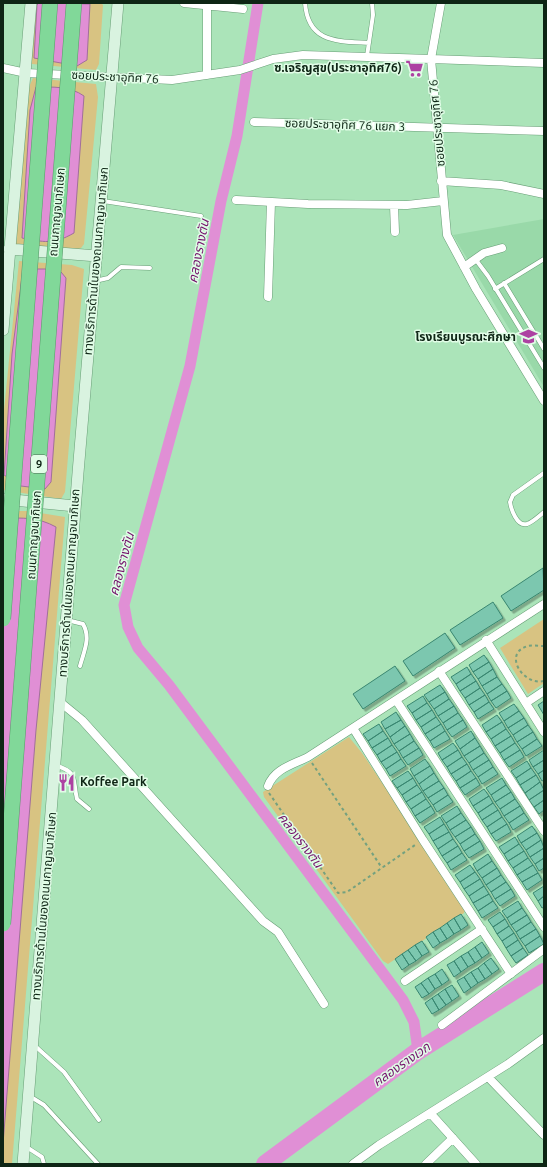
<svg xmlns="http://www.w3.org/2000/svg" width="547" height="1167" font-family="Ubuntu,'Noto Sans Thai',sans-serif">
  <style>
    .built { fill: #99d9a9 }
    .green { fill: #d8c382 }
    .water { fill: #e08fd5; stroke: #a16f9b }
    .lines { fill: none; stroke-linecap: round; stroke-linejoin: round }
    .canal { stroke: #e08fd5; stroke-width: 11 }
    .river { stroke: #e08fd5; stroke-width: 18 }
    .building { fill: #7bc7af; stroke: #398670; filter: url(#shadow) }
    .service-casing { stroke: #689e76; stroke-width: 5 }
    .minor-casing { stroke: #689e76; stroke-width: 9 }
    .secondary-casing { stroke: #689e76; stroke-width: 12 }
    .path { stroke: #74a17f; stroke-width: 2; stroke-dasharray: 3 3; stroke-linecap: butt }
    .service { stroke: #fff; stroke-width: 4 }
    .minor { stroke: #fff; stroke-width: 8 }
    .secondary { stroke: #d9f3e0; stroke-width: 11 }
    .motorway-bridge-casing { stroke: #59996b; stroke-width: 16; stroke-linecap: butt }
    .motorway-bridge { stroke: #81d899; stroke-width: 15 }
    .labels { text-anchor: middle; stroke-width: 3; stroke-linejoin: round; paint-order: stroke }
    .shield { fill: #e1fde7; stroke: #4d6654; stroke-width: 1 }
    .shield-label { font-size: 11px; font-weight: bold; fill: #0e2515 }
    .poi-label { font-size: 12px; font-weight: bold; fill: #0e2515; stroke: #e1fde7; text-anchor: end }
    .street-label { font-size: 12px; fill: #0e2515; stroke: #e1fde7 }
    .water-label { font-size: 13px; font-style: italic; fill: #74126c; stroke: #e1fde7 }
  </style>
  <defs>
    <filter id="shadow"><feDropShadow dx="2.5" dy="2.5" stdDeviation="0" flood-color="#0004"/></filter>
  </defs>
  <rect width="100%" height="100%" fill="#abe4b9"/>
  <path class="built" d="M 544,219 L 544,387 L 453,235 Z"/>
  <path class="green" d="M 27,3 L 101,3 L 103,5 L 99,64 L 96,70 L 22,63 Z
    M 33,78 L 96,84 L 98,97 L 84,244 L 81,248 L 74,250 L 15,245 L 28,89 Z
    M 19,261 L 72,265 L 84,269 L 65,492 L 61,499 L 3,490 L 3,420 Z
    M 3,511 L 28,511 L 65,517 L 12,1164 L 3,1164 Z
    M 544,619 L 544,683 L 528,694 L 500,648 Z
    M 349,737 L 362,753 L 466,907 L 464,913 L 388,964 L 383,961 L 264,797 L 263,792 Z"/>
  <path class="water" d="M 39,3 L 90,4 L 87,60 L 77,66 L 34,58 L 37,5 Z
    M 36,87 C 53,87 70,86 84,96 L 74,233 C 53,245 44,242 22,238 L 30,110 Z
    M 23,269 L 45,269 L 61,272 L 66,278 L 51,482 L 45,489 L 21,486 L 4,475 L 12,354 Z
    M 3,518 C 23,518 38,517 56,527 L 36,730 L 3,1144 Z"/>
  <g class="lines">
    <path class="canal" d="M 258,3 L 237,136 L 221,201 L 190,366 L 124,605 L 128,627 L 138,648 L 169,685 L 403,1000 L 414,1022 L 418,1051"/>
    <path class="river" d="M 265,1164 L 418,1051 L 544,972"/>
  </g>
  <path class="building" d="M 543,568 L 544,590 L 511,611 L 501,596 Z
    M 493,602 L 503,618 L 460,645 L 450,630 Z
    M 445,633 L 455,648 L 413,676 L 403,661 Z
    M 484,655 L 489,662 L 473,672 L 469,665 Z
    M 489,662 L 493,669 L 478,679 L 473,672 Z
    M 395,666 L 405,681 L 363,709 L 353,694 Z
    M 467,667 L 471,674 L 456,684 L 451,677 Z
    M 493,669 L 497,677 L 482,686 L 478,679 Z
    M 471,674 L 476,681 L 460,691 L 456,684 Z
    M 497,677 L 502,684 L 487,694 L 482,686 Z
    M 476,681 L 480,688 L 465,698 L 460,691 Z
    M 502,684 L 507,691 L 491,701 L 487,694 Z
    M 440,685 L 445,692 L 429,702 L 424,695 Z
    M 480,688 L 485,695 L 469,705 L 465,698 Z
    M 507,691 L 511,698 L 496,708 L 491,701 Z
    M 445,692 L 449,699 L 434,709 L 429,702 Z
    M 485,695 L 489,702 L 474,712 L 469,705 Z
    M 423,696 L 427,703 L 412,713 L 407,706 Z
    M 449,699 L 454,706 L 438,716 L 434,709 Z
    M 544,701 L 544,715 L 538,705 Z
    M 489,702 L 494,709 L 478,719 L 474,712 Z
    M 427,703 L 432,710 L 416,720 L 412,713 Z
    M 514,704 L 519,711 L 504,721 L 499,713 Z
    M 454,706 L 458,713 L 443,723 L 438,716 Z
    M 432,710 L 436,717 L 421,727 L 416,720 Z
    M 519,711 L 524,718 L 508,728 L 504,721 Z
    M 396,712 L 401,720 L 385,729 L 381,722 Z
    M 458,713 L 463,720 L 447,730 L 443,723 Z
    M 497,715 L 502,722 L 486,732 L 482,725 Z
    M 436,717 L 441,724 L 425,734 L 421,727 Z
    M 524,718 L 528,725 L 513,735 L 508,728 Z
    M 401,720 L 405,726 L 390,737 L 385,729 Z
    M 463,720 L 467,727 L 452,737 L 447,730 Z
    M 502,722 L 506,729 L 491,739 L 486,732 Z
    M 379,724 L 383,731 L 368,741 L 363,734 Z
    M 441,724 L 445,731 L 430,741 L 425,734 Z
    M 528,725 L 533,732 L 517,742 L 513,735 Z
    M 405,726 L 410,734 L 394,744 L 390,737 Z
    M 506,729 L 511,736 L 495,746 L 491,739 Z
    M 383,731 L 388,738 L 372,748 L 368,741 Z
    M 445,731 L 450,739 L 434,748 L 430,741 Z
    M 471,731 L 475,738 L 460,749 L 455,741 Z
    M 533,732 L 537,739 L 522,749 L 517,742 Z
    M 410,734 L 414,741 L 399,751 L 394,744 Z
    M 511,736 L 515,743 L 500,753 L 495,746 Z
    M 388,738 L 392,745 L 377,755 L 372,748 Z
    M 475,738 L 480,746 L 464,756 L 460,749 Z
    M 537,739 L 542,746 L 526,756 L 522,749 Z
    M 414,741 L 419,748 L 403,758 L 399,751 Z
    M 453,743 L 458,750 L 442,760 L 438,753 Z
    M 515,743 L 520,750 L 504,760 L 500,753 Z
    M 392,745 L 397,752 L 381,762 L 377,755 Z
    M 480,746 L 484,753 L 469,763 L 464,756 Z
    M 419,748 L 423,755 L 408,765 L 403,758 Z
    M 458,750 L 462,757 L 447,767 L 442,760 Z
    M 520,750 L 524,757 L 509,767 L 504,760 Z
    M 544,750 L 544,760 L 533,767 L 529,760 Z
    M 397,752 L 401,759 L 386,769 L 381,762 Z
    M 484,753 L 489,760 L 473,770 L 469,763 Z
    M 462,757 L 467,764 L 451,774 L 447,767 Z
    M 401,759 L 406,766 L 390,776 L 386,769 Z
    M 425,759 L 430,766 L 414,776 L 410,769 Z
    M 489,760 L 493,767 L 478,777 L 473,770 Z
    M 544,760 L 544,770 L 538,774 L 533,767 Z
    M 527,761 L 531,768 L 516,778 L 511,771 Z
    M 467,764 L 471,771 L 456,781 L 451,774 Z
    M 430,766 L 434,773 L 419,784 L 414,776 Z
    M 493,767 L 498,774 L 482,784 L 478,777 Z
    M 531,768 L 536,775 L 520,785 L 516,778 Z
    M 544,770 L 544,780 L 542,781 L 538,774 Z
    M 408,771 L 413,778 L 397,788 L 392,781 Z
    M 471,771 L 476,778 L 460,788 L 456,781 Z
    M 434,773 L 439,781 L 423,791 L 419,784 Z
    M 536,775 L 540,782 L 525,793 L 520,785 Z
    M 413,778 L 417,785 L 402,795 L 397,788 Z
    M 476,778 L 480,785 L 465,795 L 460,788 Z
    M 502,778 L 506,785 L 491,795 L 486,788 Z
    M 439,781 L 444,788 L 428,798 L 423,791 Z
    M 540,782 L 544,790 L 529,800 L 525,793 Z
    M 417,785 L 422,792 L 406,802 L 402,795 Z
    M 506,785 L 511,792 L 495,802 L 491,795 Z
    M 444,788 L 448,795 L 433,805 L 428,798 Z
    M 484,789 L 489,796 L 473,806 L 469,799 Z
    M 544,790 L 544,800 L 534,807 L 529,800 Z
    M 422,792 L 426,799 L 411,809 L 406,802 Z
    M 511,792 L 515,799 L 500,809 L 495,802 Z
    M 448,795 L 453,802 L 437,812 L 433,805 Z
    M 489,796 L 493,803 L 478,813 L 473,806 Z
    M 426,799 L 431,806 L 415,816 L 411,809 Z
    M 515,799 L 520,806 L 504,816 L 500,809 Z
    M 544,800 L 544,810 L 539,814 L 534,807 Z
    M 493,803 L 498,810 L 482,820 L 478,813 Z
    M 431,806 L 435,813 L 420,823 L 415,816 Z
    M 457,806 L 461,813 L 446,823 L 441,816 Z
    M 520,806 L 524,813 L 509,823 L 504,816 Z
    M 498,810 L 502,817 L 487,827 L 482,820 Z
    M 461,813 L 466,820 L 450,830 L 446,823 Z
    M 524,813 L 529,820 L 513,830 L 509,823 Z
    M 440,817 L 444,824 L 429,834 L 424,827 Z
    M 502,817 L 507,824 L 491,834 L 487,827 Z
    M 466,820 L 471,827 L 455,837 L 450,830 Z
    M 444,824 L 449,832 L 433,841 L 429,834 Z
    M 507,824 L 511,832 L 496,841 L 491,834 Z
    M 532,826 L 537,833 L 521,843 L 517,836 Z
    M 471,827 L 475,834 L 460,844 L 455,837 Z
    M 449,832 L 453,839 L 438,849 L 433,841 Z
    M 537,833 L 541,840 L 526,850 L 521,843 Z
    M 475,834 L 480,841 L 464,851 L 460,844 Z
    M 515,837 L 519,844 L 504,854 L 499,847 Z
    M 453,839 L 458,846 L 442,856 L 438,849 Z
    M 541,840 L 544,848 L 530,857 L 526,850 Z
    M 480,841 L 484,849 L 469,858 L 464,851 Z
    M 519,844 L 524,851 L 508,861 L 504,854 Z
    M 458,846 L 462,853 L 447,863 L 442,856 Z
    M 544,848 L 544,858 L 535,864 L 530,857 Z
    M 524,851 L 528,858 L 513,868 L 508,861 Z
    M 462,853 L 467,860 L 451,870 L 447,863 Z
    M 488,854 L 492,861 L 477,871 L 473,864 Z
    M 528,858 L 533,865 L 517,875 L 513,868 Z
    M 544,858 L 544,868 L 539,871 L 535,864 Z
    M 492,861 L 497,868 L 482,878 L 477,871 Z
    M 470,865 L 475,872 L 460,882 L 455,875 Z
    M 533,865 L 538,873 L 522,882 L 517,875 Z
    M 497,868 L 501,875 L 486,885 L 482,878 Z
    M 475,872 L 480,879 L 464,889 L 460,882 Z
    M 538,873 L 542,880 L 527,890 L 522,882 Z
    M 501,875 L 506,882 L 491,892 L 486,885 Z
    M 480,879 L 484,886 L 469,896 L 464,889 Z
    M 506,882 L 511,889 L 495,899 L 491,892 Z
    M 484,886 L 489,894 L 473,903 L 469,896 Z
    M 544,886 L 544,896 L 538,901 L 533,893 Z
    M 511,889 L 515,896 L 500,906 L 495,899 Z
    M 489,894 L 493,901 L 478,911 L 473,903 Z
    M 544,896 L 544,907 L 542,908 L 538,901 Z
    M 493,901 L 498,908 L 482,918 L 478,911 Z
    M 518,901 L 522,908 L 507,918 L 502,911 Z
    M 522,908 L 527,915 L 511,925 L 507,918 Z
    M 500,912 L 505,919 L 493,927 L 488,920 Z
    M 461,914 L 468,925 L 461,930 L 454,918 Z
    M 527,915 L 531,922 L 516,932 L 511,925 Z
    M 454,918 L 461,930 L 454,934 L 447,923 Z
    M 505,919 L 509,926 L 497,934 L 493,927 Z
    M 531,922 L 536,929 L 520,939 L 516,932 Z
    M 447,923 L 454,934 L 447,939 L 440,928 Z
    M 509,926 L 514,933 L 502,941 L 497,934 Z
    M 440,928 L 447,939 L 440,943 L 433,932 Z
    M 536,929 L 540,936 L 525,946 L 520,939 Z
    M 433,932 L 440,943 L 433,948 L 426,937 Z
    M 514,933 L 518,940 L 506,948 L 502,941 Z
    M 540,936 L 544,944 L 529,953 L 525,946 Z
    M 518,940 L 523,948 L 511,956 L 506,948 Z
    M 422,941 L 429,952 L 422,956 L 415,945 Z
    M 482,942 L 489,953 L 482,958 L 475,947 Z
    M 415,945 L 422,956 L 416,961 L 408,950 Z
    M 475,947 L 482,958 L 475,963 L 468,952 Z
    M 523,948 L 528,955 L 516,963 L 511,956 Z
    M 408,950 L 416,961 L 409,965 L 402,954 Z
    M 468,952 L 475,963 L 468,967 L 461,956 Z
    M 402,954 L 409,965 L 402,970 L 395,959 Z
    M 461,956 L 468,967 L 461,972 L 454,961 Z
    M 491,958 L 499,969 L 492,974 L 484,963 Z
    M 454,961 L 461,972 L 454,977 L 447,965 Z
    M 484,963 L 492,974 L 485,979 L 478,968 Z
    M 478,968 L 485,979 L 478,983 L 471,972 Z
    M 442,969 L 449,980 L 442,985 L 435,974 Z
    M 471,972 L 478,983 L 471,988 L 464,977 Z
    M 435,974 L 442,985 L 435,989 L 428,978 Z
    M 464,977 L 471,988 L 464,993 L 457,981 Z
    M 428,978 L 435,989 L 429,994 L 421,983 Z
    M 421,983 L 429,994 L 422,998 L 415,987 Z
    M 452,985 L 459,996 L 452,1001 L 445,989 Z
    M 445,989 L 452,1001 L 446,1005 L 438,994 Z
    M 438,994 L 446,1005 L 439,1010 L 432,998 Z
    M 432,998 L 439,1010 L 432,1014 L 425,1003 Z"/>
  <g class="lines">
    <defs>
      <path id="service" d="M 305,3 C 308,43 337,41 369,43
        M 367,56 L 373,15 L 372,3
        M 103,201 L 201,216
        M 476,260 L 488,276 L 544,368
        M 95,281 L 108,278 L 121,267 L 150,268
        M 504,283 L 544,349
        M 495,289 L 544,259
        M 544,473 L 513,495 L 510,502 C 511,509 517,527 527,524 C 533,522 539,516 544,512
        M 67,620 L 83,624 C 91,638 84,651 80,666
        M 55,765 C 79,773 72,778 77,799 L 89,809
        M 34,1045 L 64,1072 L 99,1120
        M 31,1097 L 44,1105 L 98,1164
        M 25,1146 L 42,1157 L 44,1164"/>
      <path id="minor" d="M 184,3 L 243,9
        M 441,3 L 431,59 L 544,63
        M 3,68 L 26,73 L 172,80 L 240,70 L 273,59 L 303,55 L 431,59 L 447,235 L 476,289 L 544,401
        M 207,75 L 207,5
        M 254,122 L 544,131
        M 441,181 L 501,185 L 544,194
        M 236,200 L 308,204 L 407,205 L 443,201
        M 394,205 L 395,232
        M 464,267 L 484,253 L 502,248
        M 268,297 L 271,202
        M 486,640 L 544,732
        M 439,671 L 544,831
        M 396,700 L 544,927
        M 60,702 L 82,720 L 263,921 L 278,932 L 324,1004
        M 526,703 L 544,691
        M 353,728 L 423,840 L 511,974
        M 268,786 C 274,769 292,765 308,757 L 544,604
        M 405,981 L 482,929
        M 442,1025 L 544,949
        M 488,1077 L 544,1135
        M 431,1114 L 476,1164
        M 353,1164 L 379,1145 L 508,1064 L 544,1038
        M 426,1164 L 453,1138"/>
      <path id="secondary" d="M 9,249 L 97,256
        M 3,330 L 31,3
        M 3,499 L 75,506
        M 23,1164 L 78,473 L 118,3"/>
    </defs>
    <use href="#service" class="service-casing"/>
    <use href="#minor" class="minor-casing"/>
    <use href="#secondary" class="secondary-casing"/>
    <path class="path" d="M 544,646 C 539,646 533,645 528,646 C 502,653 523,686 544,681
      M 312,763 L 382,868
      M 269,793 L 338,893 L 347,892 L 415,845"/>
    <use href="#service" class="service"/>
    <use href="#minor" class="minor"/>
    <use href="#secondary" class="secondary"/>
    <defs>
      <path id="motorway-bridge" d="M 3,619 L 50,3
        M 3,924 L 74,3"/>
    </defs>
    <use href="#motorway-bridge" class="motorway-bridge-casing"/>
    <use href="#motorway-bridge" class="motorway-bridge"/>
  </g>
  <defs>
    <symbol id="supermarket-bare" viewBox="-9 -9 18 18"><path d="M-6-5.5h2.5l.6 2H6L4.5 2H-2.5L-4.4-4H-6ZM-1.5 3.2a1.3 1.3 0 1 0 .1 0ZM3 3.2a1.3 1.3 0 1 0 .1 0Z" fill="#ad42a2" stroke="#e1fde7" stroke-width="2.5" paint-order="stroke"/></symbol>
    <symbol id="school-bare" viewBox="-9 -9 18 18"><path d="M0-5L7-2L0 1L-7-2ZM-4 1L0 2.5L4 1V4Q0 6-4 4Z" fill="#ad42a2" stroke="#e1fde7" stroke-width="2.5" paint-order="stroke"/></symbol>
    <symbol id="restaurant-bare" viewBox="-9 -9 18 18"><path d="M-5-6h1v4h1v-4h1v4h1v-4h1v5L-1.5 .5V6h-2V.5L-5-1ZM5-6V6H3V1.5H1.5Q1.5-4 5-6Z" fill="#ad42a2" stroke="#e1fde7" stroke-width="2.5" paint-order="stroke"/></symbol>
  </defs>
  <g fill-rule="evenodd">
    <use href="#supermarket-bare" x="402" y="56" width="25" height="25"/>
    <use href="#school-bare" x="516" y="324" width="25" height="25"/>
    <use href="#restaurant-bare" x="54" y="770" width="25" height="25"/>
  </g>
  <g class="labels">
    <rect class="shield" x="31" y="455" width="16" height="18" rx="3"/>
    <g class="shield-label">
      <text x="39" y="468">9</text>
    </g>
    <g class="poi-label">
      <text x="402" y="72">ซ.เจริญสุข(ประชาอุทิศ76)</text>
      <text x="516" y="341">โรงเรียนบูรณะศึกษา</text>
      <text x="80" y="786" text-anchor="start">Koffee Park</text>
    </g>
    <g class="street-label">
      <text transform="translate(115 77) rotate(3)" y="4">ซอยประชาอุทิศ 76</text>
      <text transform="translate(437 123) rotate(-95)" y="4">ซอยประชาอุทิศ 76</text>
      <text transform="translate(345 125) rotate(2)" y="4">ซอยประชาอุทิศ 76 แยก 3</text>
      <text transform="translate(57 212) rotate(-85)" y="4">ถนนกาญจนาภิเษก</text>
      <text transform="translate(96 261) rotate(-85)" y="4">ทางบริการด้านในของถนนกาญจนาภิเษก</text>
      <text transform="translate(34 535) rotate(-86)" y="4">ถนนกาญจนาภิเษก</text>
      <text transform="translate(69 583) rotate(-86)" y="4">ทางบริการด้านในของถนนกาญจนาภิเษก</text>
      <text transform="translate(44 906) rotate(-85)" y="4">ทางบริการด้านในของถนนกาญจนาภิเษก</text>
    </g>
    <g class="water-label">
      <text transform="translate(198 251) rotate(-79)" y="5">คลองรางตัน</text>
      <text transform="translate(121 564) rotate(-75)" y="5">คลองรางตัน</text>
      <text transform="translate(301 840) rotate(53)" y="5">คลองรางตัน</text>
      <text transform="translate(401 1064) rotate(-35)" y="5">คลองรางเวก</text>
    </g>
  </g>
  <rect width="547" height="1167" fill="none" stroke="#0e2515" stroke-width="8"/>
</svg>
